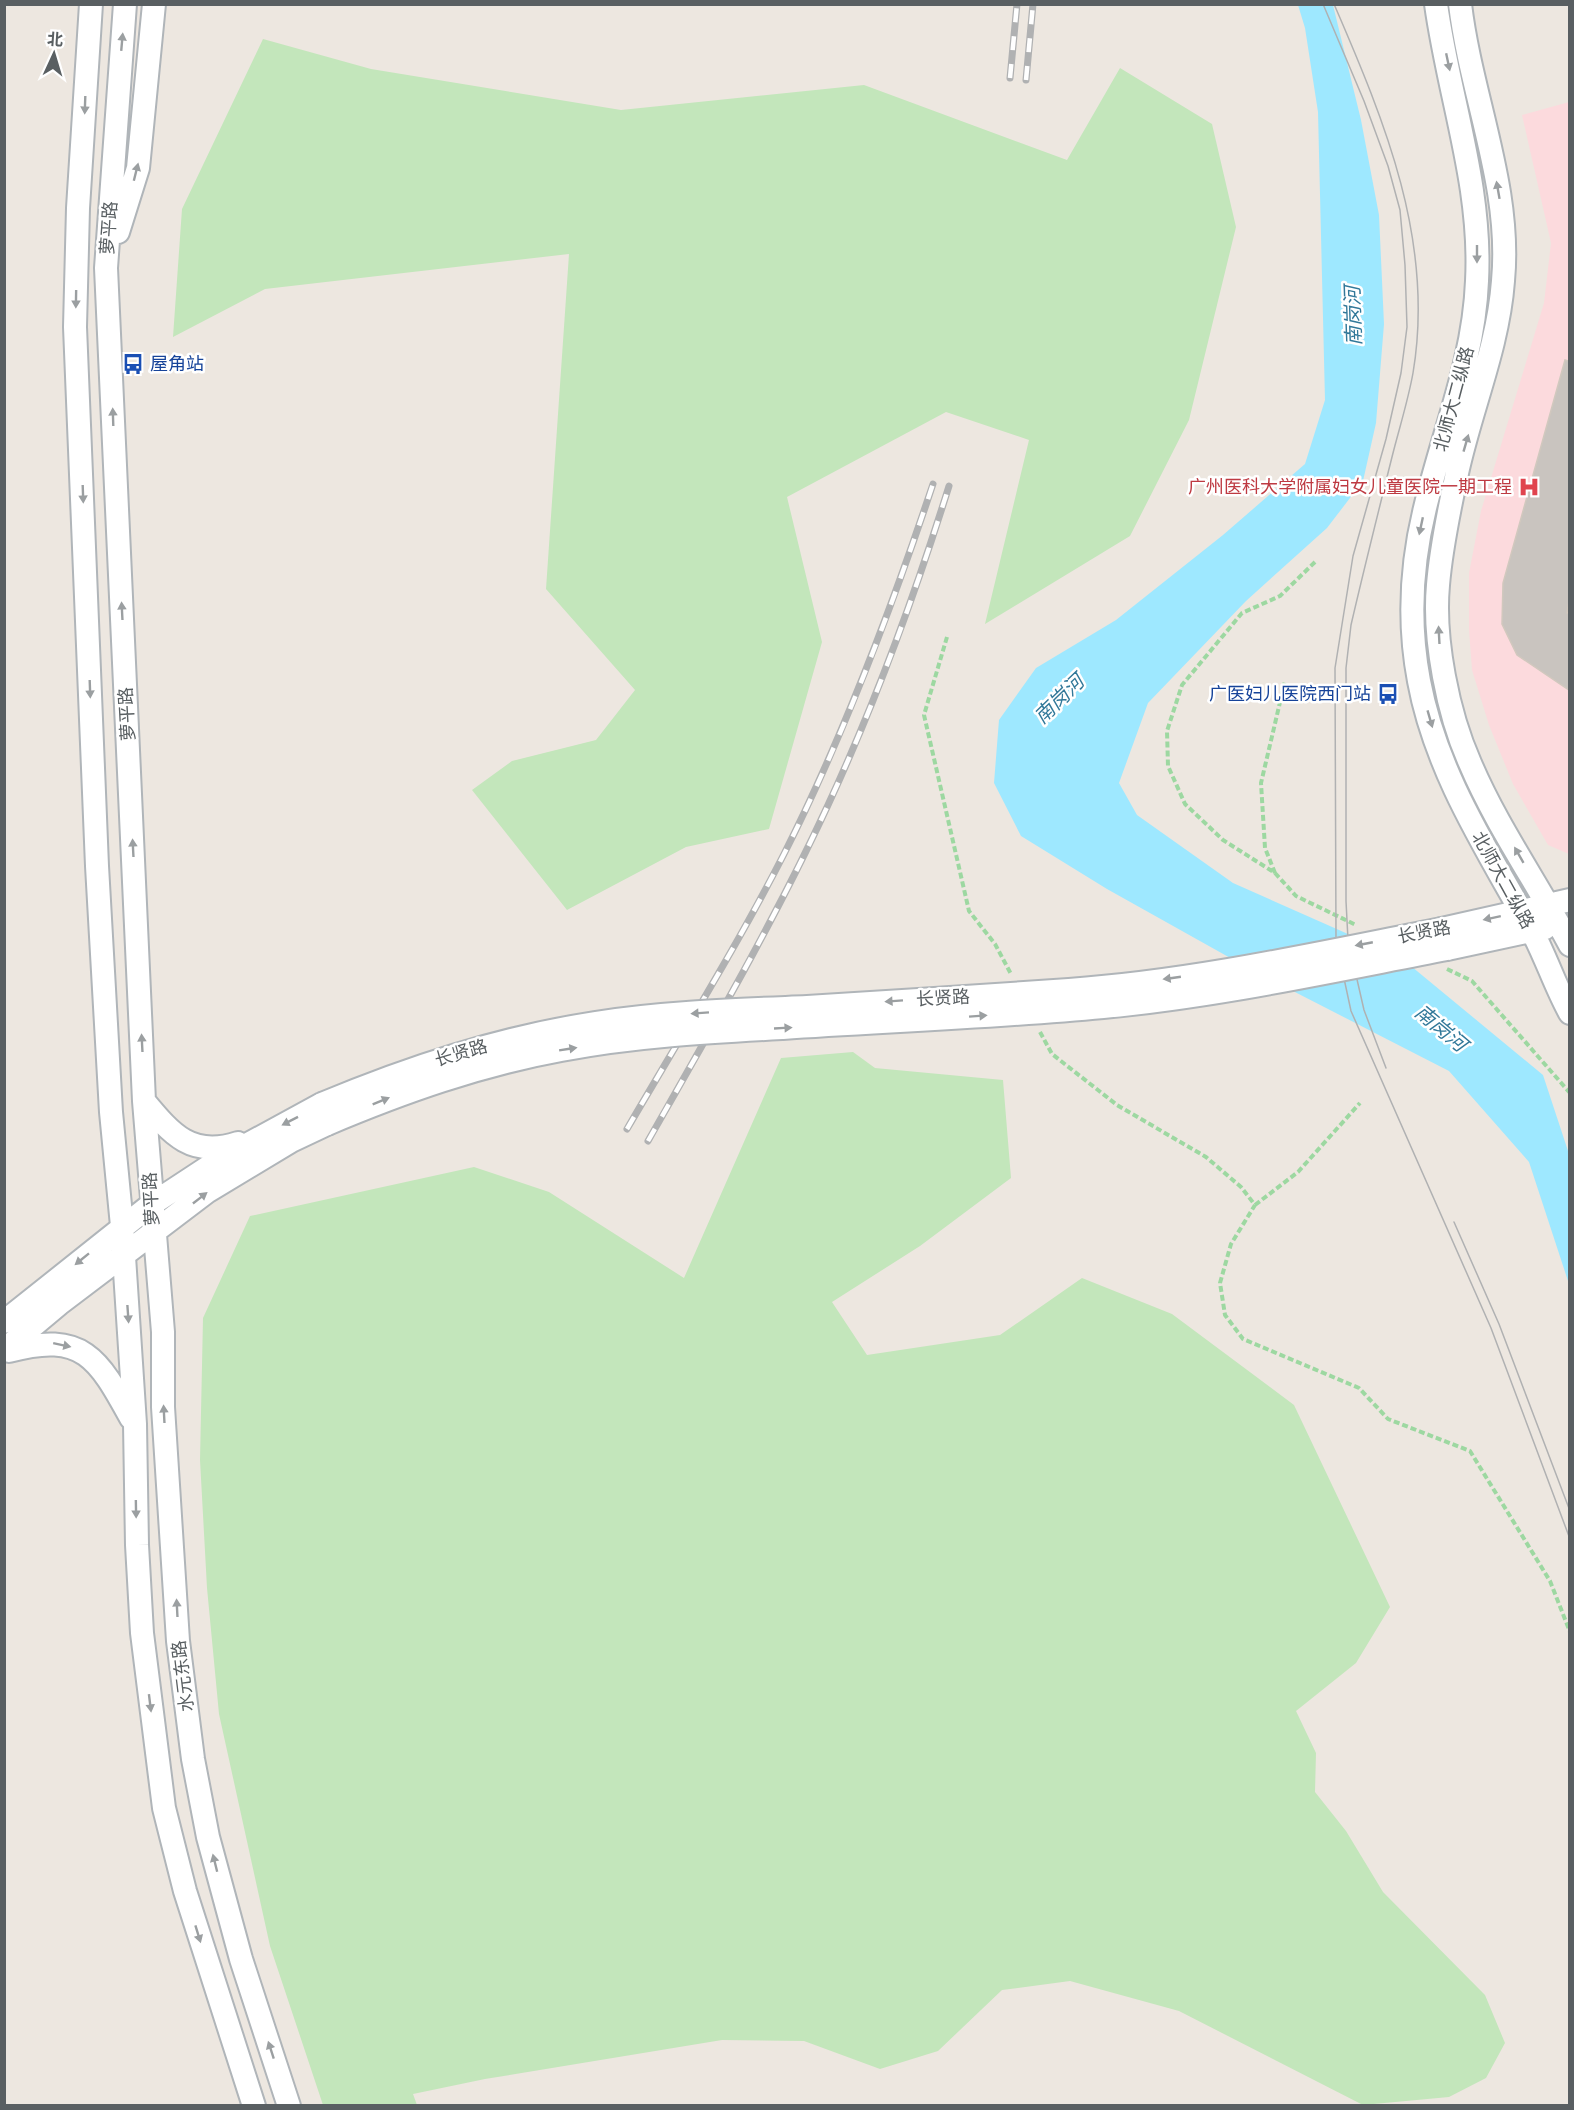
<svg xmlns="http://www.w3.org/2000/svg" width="1574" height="2110" font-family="'Open Sans','Noto Sans SC',sans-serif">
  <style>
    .medical { fill: #fcdadd }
    .green { fill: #c3e6bb }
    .water { fill: #9ee8ff }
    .building { fill: #c9c4bf; stroke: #d1c8be; stroke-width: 1.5 }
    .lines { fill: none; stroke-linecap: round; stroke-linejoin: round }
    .secondary-casing { stroke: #b0b5b9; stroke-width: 26 }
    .path { stroke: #9dd8a1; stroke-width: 4; stroke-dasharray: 6 3; stroke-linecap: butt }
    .secondary { stroke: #fff; stroke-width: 22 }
    .tram { stroke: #b0b1b2; stroke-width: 1.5 }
    .rail-casing { stroke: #b0b1b2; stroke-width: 7 }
    .rail { stroke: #fff; stroke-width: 4.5; stroke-dasharray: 14; stroke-linecap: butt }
    .secondary-bridge-casing { stroke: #b0b5b9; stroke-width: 26; stroke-linecap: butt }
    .secondary-bridge { stroke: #fff; stroke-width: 22 }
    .oneway { fill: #9b9fa1 }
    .labels { text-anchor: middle; stroke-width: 5; stroke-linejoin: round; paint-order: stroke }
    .street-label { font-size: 18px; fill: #595f62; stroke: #fff }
    .transit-label { font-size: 18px; fill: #164399; stroke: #fff; text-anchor: start }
    .health-label { font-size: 18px; fill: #be3a42; stroke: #fff; text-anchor: end }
    .water-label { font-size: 20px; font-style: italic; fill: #317899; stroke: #fff }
  </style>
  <rect width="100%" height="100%" fill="#ede7e0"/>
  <path class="medical" d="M 1569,102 L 1569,854 L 1548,845 L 1513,784 L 1489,725 L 1472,670 L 1469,630 L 1469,573 L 1481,511 L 1544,303 L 1551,243 L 1522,115 Z"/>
  <path class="green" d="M 263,39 L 371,69 L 621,110 L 864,85 L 1067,160 L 1120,68 L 1212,124 L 1236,227 L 1189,420 L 1130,536 L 985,624 L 1029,440 L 946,412 L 787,497 L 822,642 L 769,829 L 686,847 L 567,910 L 472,790 L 512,761 L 596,740 L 635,690 L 546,589 L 569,254 L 265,289 L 173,337 L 182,209 Z
    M 853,1052 L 875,1068 L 1003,1080 L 1011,1178 L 920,1246 L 832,1302 L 867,1355 L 1000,1335 L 1082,1278 L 1172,1314 L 1294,1405 L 1390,1607 L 1356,1663 L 1296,1711 L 1316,1753 L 1315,1792 L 1346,1831 L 1383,1892 L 1485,1995 L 1505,2043 L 1486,2078 L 1449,2097 L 1363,2105 L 1179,2011 L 1070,1981 L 1002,1990 L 938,2051 L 880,2069 L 804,2041 L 722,2040 L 485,2079 L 413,2094 L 417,2105 L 323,2105 L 270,1946 L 219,1714 L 207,1588 L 200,1460 L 203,1318 L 250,1216 L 474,1167 L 549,1192 L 684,1278 L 781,1058 Z"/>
  <path class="water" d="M 1298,5 L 1333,5 L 1361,120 L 1379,215 L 1384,324 L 1376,423 L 1363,481 L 1327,528 L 1246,601 L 1148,703 L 1119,783 L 1137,815 L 1233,883 L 1400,957 L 1543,1075 L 1569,1154 L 1569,1284 L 1529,1162 L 1449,1071 L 1250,969 L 1107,889 L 1021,836 L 994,783 L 999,720 L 1036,668 L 1116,620 L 1223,535 L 1305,464 L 1325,400 L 1318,112 L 1305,28 Z"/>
  <path class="building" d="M 1565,360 L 1569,361 L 1569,601 L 1567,613 L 1569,614 L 1569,690 L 1517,655 L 1502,624 L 1503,583 Z"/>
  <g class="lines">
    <defs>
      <path id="secondary" d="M 91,4 L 78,208 L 75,327 L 97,866 L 111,1112 L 122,1226 L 135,1424 L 137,1545 L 142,1633 L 164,1808 L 185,1891 L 254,2106
        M 125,4 L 106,268 L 144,1101 L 163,1332 L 163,1407 L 178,1641 L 193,1759 L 208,1837 L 241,1959 L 289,2106
        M 1436,4 C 1449,98 1482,185 1477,281 C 1474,360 1443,432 1425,508 C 1411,565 1408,623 1419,681 C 1436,773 1488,851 1532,931 C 1546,957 1555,986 1570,1013
        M 1460,4 C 1471,97 1512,187 1503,281 C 1498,348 1471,408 1457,473 C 1449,510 1441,548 1438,585 C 1433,639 1448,714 1470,763 C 1497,827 1538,884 1570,945
        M 118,232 L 138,168 L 154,4
        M 1442,929 L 1570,900
        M 1447,949 L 1545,928
        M 144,1101 C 172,1135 192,1158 238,1143
        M 4,1322 L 152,1204 L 219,1160 L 322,1104
        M 4,1350 L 59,1304 L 208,1191 L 291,1141 L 327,1124
        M 9,1351 C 83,1331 98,1358 131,1418"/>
    </defs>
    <use href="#secondary" class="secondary-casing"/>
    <path class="path" d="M 1315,562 L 1280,596 L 1242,613 L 1182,685 L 1167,731 L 1168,766 L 1185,804 L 1223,840 L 1275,873 L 1296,896 L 1356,925
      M 947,637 L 924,715 L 969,911 L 995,944 L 1011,974
      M 1275,873 L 1265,848 L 1261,783 L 1285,681
      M 1447,969 L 1472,981 L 1570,1093
      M 1040,1032 L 1052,1054 L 1117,1105 L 1206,1157 L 1241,1187 L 1255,1205 L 1231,1244 L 1220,1283 L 1225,1315 L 1243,1339 L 1359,1388 L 1388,1419 L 1470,1451 L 1550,1581 L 1570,1632
      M 1255,1205 L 1298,1172 L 1360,1103"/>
    <use href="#secondary" class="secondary"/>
    <path class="tram" d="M 1323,4 L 1364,101 L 1388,166 L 1400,210 L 1405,265 L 1407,327 L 1401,373 L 1386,439 L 1353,556 L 1335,668 L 1336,941 L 1351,1011 L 1491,1328 L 1570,1539
      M 1334,4 C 1385,122 1435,242 1413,373 C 1408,401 1399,429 1392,457 C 1378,513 1364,569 1351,625 L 1346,668 L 1346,901 L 1348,940 L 1364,1010 L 1386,1068
      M 1454,1222 L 1499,1324 L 1570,1511"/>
    <defs>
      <path id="rail" d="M 1010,78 L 1017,4
        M 1026,80 L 1033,4
        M 627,1129 C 680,1038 736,948 784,854 C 844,735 891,610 933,484
        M 648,1141 C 711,1030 775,920 828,805 C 876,701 915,595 949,486"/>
    </defs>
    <use href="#rail" class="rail-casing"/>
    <use href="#rail" class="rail"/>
    <defs>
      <path id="secondary-bridge" d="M 322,1104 C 411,1067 499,1038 595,1023 C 665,1012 736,1010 807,1007 C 894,1002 982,996 1069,990 C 1195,981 1319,953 1442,929
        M 327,1124 C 403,1092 479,1065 561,1050 C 634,1036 709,1032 783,1028 C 889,1021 996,1017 1103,1007 C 1219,996 1332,971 1447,949"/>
    </defs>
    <use href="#secondary-bridge" class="secondary-bridge-casing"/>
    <use href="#secondary-bridge" class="secondary-bridge"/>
  </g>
  <defs><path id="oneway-solid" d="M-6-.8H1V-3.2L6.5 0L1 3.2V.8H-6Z" transform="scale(1.5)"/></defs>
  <g class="oneway">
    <use href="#oneway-solid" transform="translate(122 42) rotate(-85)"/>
    <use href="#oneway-solid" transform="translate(1448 62) rotate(78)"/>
    <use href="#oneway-solid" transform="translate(85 105) rotate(92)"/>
    <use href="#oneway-solid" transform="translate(136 172) rotate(-76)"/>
    <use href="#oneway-solid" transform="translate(1498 190) rotate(-100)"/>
    <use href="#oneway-solid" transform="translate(1477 254) rotate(90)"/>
    <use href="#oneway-solid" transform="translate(76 299) rotate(91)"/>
    <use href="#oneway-solid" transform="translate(113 417) rotate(-92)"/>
    <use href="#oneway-solid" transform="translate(1466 443) rotate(-74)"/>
    <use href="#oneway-solid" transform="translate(83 494) rotate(88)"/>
    <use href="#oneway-solid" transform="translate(1421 526) rotate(102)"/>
    <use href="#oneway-solid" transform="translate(122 611) rotate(-93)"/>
    <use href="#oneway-solid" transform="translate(1439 635) rotate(-93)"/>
    <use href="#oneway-solid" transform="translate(90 689) rotate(88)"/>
    <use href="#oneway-solid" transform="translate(1430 719) rotate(74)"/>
    <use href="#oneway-solid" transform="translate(133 848) rotate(-93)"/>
    <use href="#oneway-solid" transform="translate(1519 855) rotate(-120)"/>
    <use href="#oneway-solid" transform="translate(1492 918) rotate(168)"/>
    <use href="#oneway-solid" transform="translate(1364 944) rotate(169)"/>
    <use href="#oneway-solid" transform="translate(1172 978) rotate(172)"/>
    <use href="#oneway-solid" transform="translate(894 1001) rotate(176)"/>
    <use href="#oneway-solid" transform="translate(700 1013) rotate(176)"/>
    <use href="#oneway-solid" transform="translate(978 1016) rotate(-4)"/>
    <use href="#oneway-solid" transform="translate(783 1028) rotate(-3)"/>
    <use href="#oneway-solid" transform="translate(142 1043) rotate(-93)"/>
    <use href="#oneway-solid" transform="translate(568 1049) rotate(-9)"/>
    <use href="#oneway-solid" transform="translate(381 1101) rotate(-22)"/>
    <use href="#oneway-solid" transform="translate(290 1121) rotate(153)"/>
    <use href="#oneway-solid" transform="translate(200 1198) rotate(-38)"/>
    <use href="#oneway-solid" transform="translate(82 1259) rotate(141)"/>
    <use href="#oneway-solid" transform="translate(128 1314) rotate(86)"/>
    <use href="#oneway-solid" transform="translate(62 1345) rotate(12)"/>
    <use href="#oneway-solid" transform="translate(164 1414) rotate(-93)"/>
    <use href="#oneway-solid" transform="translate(136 1509) rotate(89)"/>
    <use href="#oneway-solid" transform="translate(177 1608) rotate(-93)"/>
    <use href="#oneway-solid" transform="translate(150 1703) rotate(83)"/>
    <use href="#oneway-solid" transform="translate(215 1863) rotate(-104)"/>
    <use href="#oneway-solid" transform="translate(198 1934) rotate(73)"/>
    <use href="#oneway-solid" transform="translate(271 2050) rotate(-108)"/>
  </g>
  <defs>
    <symbol id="bus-bare" viewBox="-9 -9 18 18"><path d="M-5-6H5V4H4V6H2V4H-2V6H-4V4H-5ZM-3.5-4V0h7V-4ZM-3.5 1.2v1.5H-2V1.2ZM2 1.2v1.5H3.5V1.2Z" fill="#1a4fb4" stroke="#fff" stroke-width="2.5" paint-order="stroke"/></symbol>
    <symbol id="hospital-bare" viewBox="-9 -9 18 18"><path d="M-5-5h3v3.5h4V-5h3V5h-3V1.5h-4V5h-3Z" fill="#e0444e" stroke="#fff" stroke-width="2.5" paint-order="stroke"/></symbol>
  </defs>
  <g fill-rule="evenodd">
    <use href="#bus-bare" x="118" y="349" width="30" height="30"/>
    <use href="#hospital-bare" x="1514" y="472" width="30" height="30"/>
    <use href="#bus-bare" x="1373" y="679" width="30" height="30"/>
  </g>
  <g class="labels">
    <g class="street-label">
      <text transform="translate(109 228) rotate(-86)" y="6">萝平路</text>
      <text transform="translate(1454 399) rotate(-75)" y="6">北师大二纵路</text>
      <text transform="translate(127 714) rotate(-93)" y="6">萝平路</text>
      <text transform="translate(1503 880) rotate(61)" y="6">北师大二纵路</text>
      <text transform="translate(1424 932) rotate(-11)" y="6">长贤路</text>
      <text transform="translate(943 998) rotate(-3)" y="6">长贤路</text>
      <text transform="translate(461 1053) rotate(-16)" y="6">长贤路</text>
      <text transform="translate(151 1199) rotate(-93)" y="6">萝平路</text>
      <text transform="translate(183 1676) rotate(-97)" y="6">水元东路</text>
    </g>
    <g class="transit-label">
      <text x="150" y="370">屋角站</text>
      <text x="1371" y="700" text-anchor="end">广医妇儿医院西门站</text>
    </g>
    <g class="health-label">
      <text x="1512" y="493">广州医科大学附属妇女儿童医院一期工程</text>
    </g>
    <g class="water-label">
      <text transform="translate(1353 316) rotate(-92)" y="7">南岗河</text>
      <text transform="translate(1059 699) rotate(-44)" y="7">南岗河</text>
      <text transform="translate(1441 1028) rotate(40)" y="7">南岗河</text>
    </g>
  </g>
  <rect width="1574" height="2110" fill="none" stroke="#595f62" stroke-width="12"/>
  <g transform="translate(54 54) rotate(4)" stroke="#ffffff" stroke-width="4.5" paint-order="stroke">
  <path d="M0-4.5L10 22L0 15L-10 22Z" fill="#595f62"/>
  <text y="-9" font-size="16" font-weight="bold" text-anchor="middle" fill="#595f62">北</text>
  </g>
</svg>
